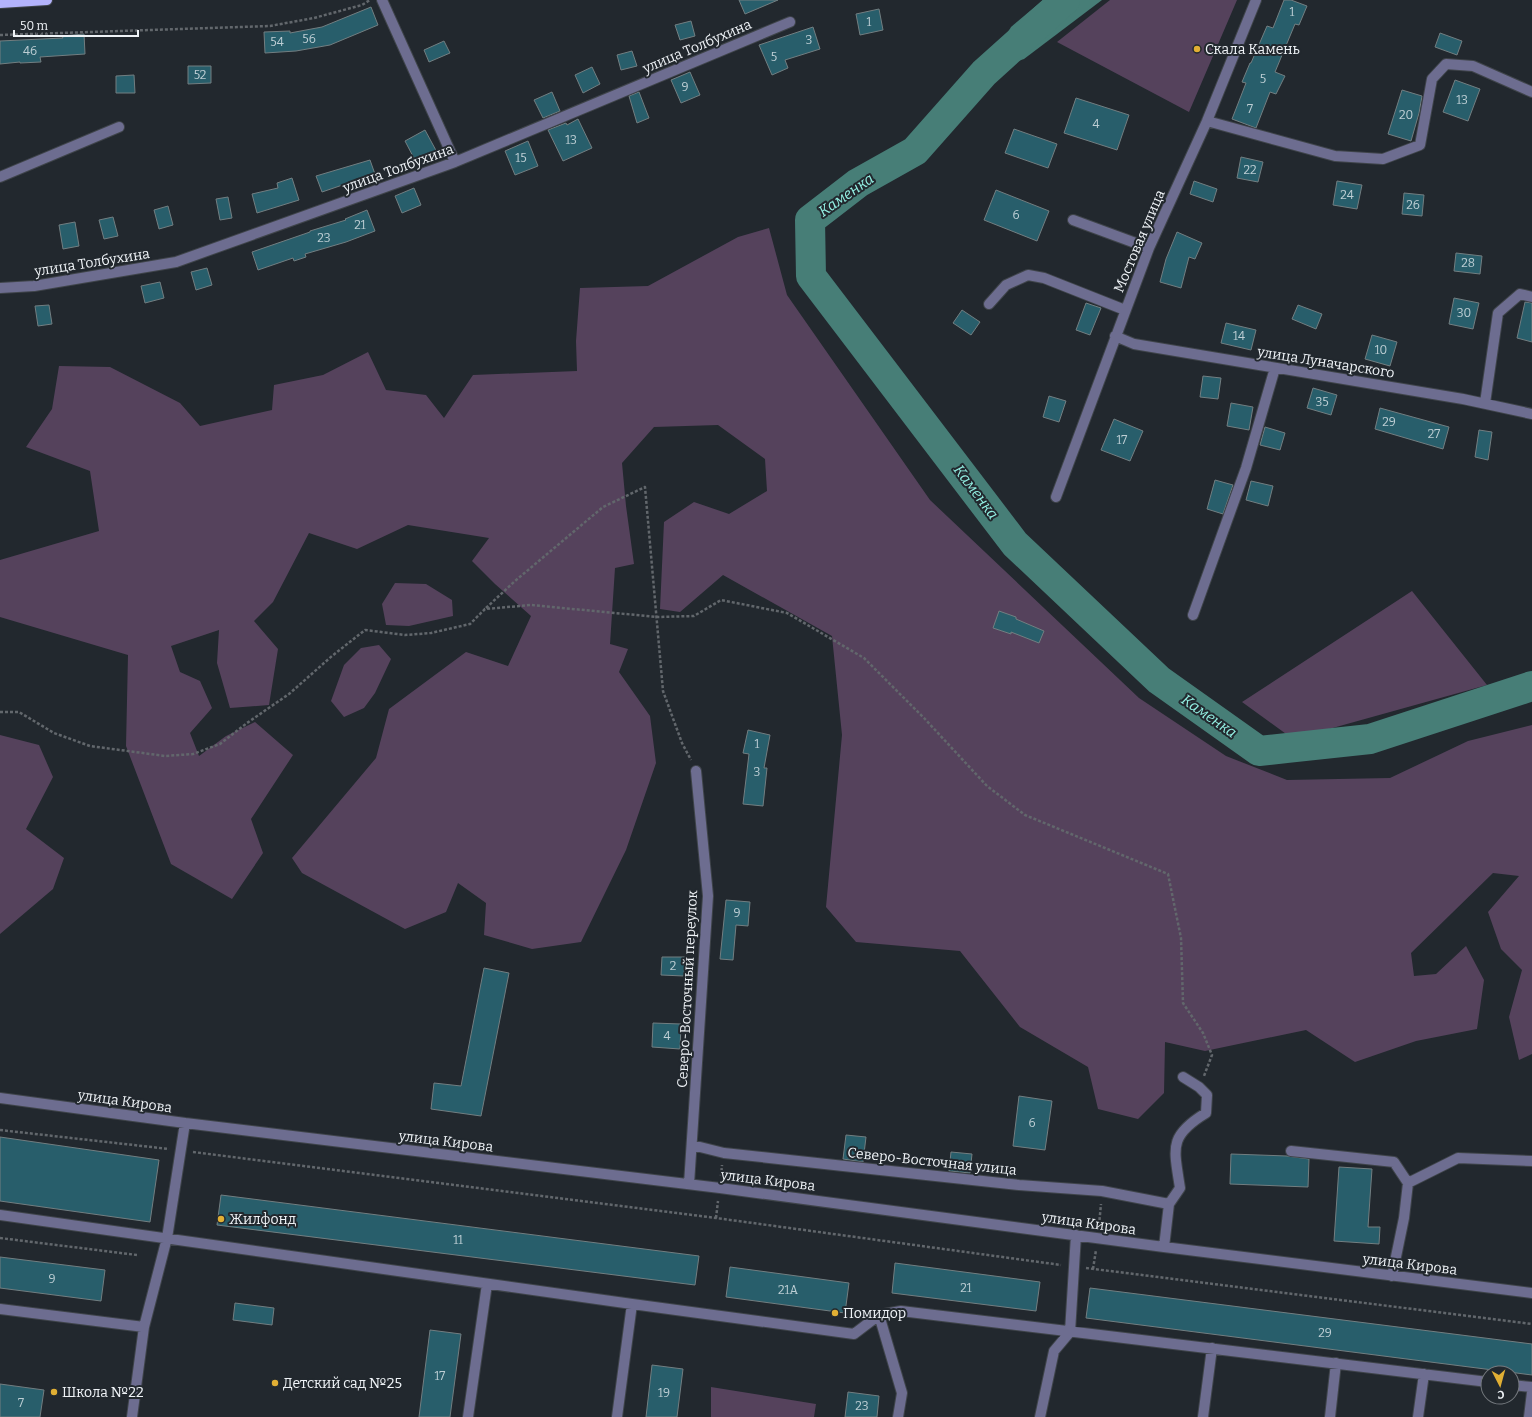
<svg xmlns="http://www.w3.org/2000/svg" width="1532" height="1417" font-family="Bitter,serif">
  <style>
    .green { fill: #55425c }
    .water { fill: #477e77 }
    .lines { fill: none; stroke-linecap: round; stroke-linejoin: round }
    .river { stroke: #477e77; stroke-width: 30 }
    .building { fill: #285e6b; stroke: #727e81 }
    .minor-casing { stroke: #3f444a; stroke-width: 12 }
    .major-casing { stroke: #3f444a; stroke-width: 12 }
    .path { stroke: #62676c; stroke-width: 2.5; stroke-dasharray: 3 2; stroke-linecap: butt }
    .minor { stroke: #6d6d90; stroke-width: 10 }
    .major { stroke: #b3b3fc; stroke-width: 10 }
    .poi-dot { fill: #e1af34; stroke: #22282e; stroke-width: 1.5 }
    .labels { text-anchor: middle; stroke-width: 4; stroke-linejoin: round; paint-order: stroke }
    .number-label { font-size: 12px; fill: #bdced4 }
    .street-label { font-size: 14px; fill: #eff3f7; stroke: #22282e }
    .poi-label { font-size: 14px; fill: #eff3f7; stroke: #22282e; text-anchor: start }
    .water-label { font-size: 15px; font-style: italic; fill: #94f1e4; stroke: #22282e }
  </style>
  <rect width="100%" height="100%" fill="#22282e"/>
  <path class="green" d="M 1110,0 L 1237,0 L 1189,112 L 1057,42 Z
    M 769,228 L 787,295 L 930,500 L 1139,698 L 1226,756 L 1287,780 L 1390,778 L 1468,741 L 1532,725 L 1532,1054 L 1519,1060 L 1509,1017 L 1522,970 L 1501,949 L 1488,912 L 1519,876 L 1493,873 L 1411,953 L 1414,976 L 1436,974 L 1466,946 L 1484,980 L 1477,1029 L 1416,1041 L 1355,1062 L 1306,1030 L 1205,1051 L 1165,1042 L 1164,1093 L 1138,1119 L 1098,1109 L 1088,1067 L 1020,1027 L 960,951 L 856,942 L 826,907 L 842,735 L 832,636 L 723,575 L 680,612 L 660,609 L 664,522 L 694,502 L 729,514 L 767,491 L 765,459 L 718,425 L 654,427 L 622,463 L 626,506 L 634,564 L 615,568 L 610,644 L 628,649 L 619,672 L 650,716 L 656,763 L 626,850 L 581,942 L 532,949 L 484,935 L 486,903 L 458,883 L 446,912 L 405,929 L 302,873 L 292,858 L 376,758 L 389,709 L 466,652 L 508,666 L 531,616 L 495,584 L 472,561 L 489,538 L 408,525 L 357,549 L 309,533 L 273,602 L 254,621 L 278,649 L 269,705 L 230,708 L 217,663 L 219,630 L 171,646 L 180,672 L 200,681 L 212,708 L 190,733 L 199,756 L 226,736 L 255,722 L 293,755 L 251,819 L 263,853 L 232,899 L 171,864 L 126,746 L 128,655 L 0,617 L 0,560 L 99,531 L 90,471 L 26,447 L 52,409 L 59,366 L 110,367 L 180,403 L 200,426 L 272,410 L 274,385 L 323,375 L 368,352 L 386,390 L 426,395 L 444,418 L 473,375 L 577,371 L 576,341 L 580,288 L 648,286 L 738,237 Z
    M 395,583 L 426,584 L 452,600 L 453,616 L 409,626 L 386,625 L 382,604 Z
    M 1412,591 L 1487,685 L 1293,739 L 1242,702 Z
    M 379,645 L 391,659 L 375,693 L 364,708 L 344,717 L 331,701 L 344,665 L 361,648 Z
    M 0,735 L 39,745 L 53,777 L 26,829 L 64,858 L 53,889 L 0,934 Z
    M 711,1387 L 816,1404 L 814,1417 L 711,1417 Z"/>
  <path class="water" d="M 1043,0 L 1102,0 L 1024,59 L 984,73 L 1011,27 Z"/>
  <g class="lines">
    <path class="river" d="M 1065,0 L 984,73 L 915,151 L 858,183 L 810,220 L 811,276 L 1015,544 L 1159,680 L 1259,751 L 1370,739 L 1532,686"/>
  </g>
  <path class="building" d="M 739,0 L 778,0 L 745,14 Z
    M 1284,0 L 1291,0 L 1307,6 L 1299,25 L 1295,24 L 1275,72 L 1285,76 L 1276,94 L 1270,92 L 1256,128 L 1232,119 L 1246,83 L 1242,82 L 1250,63 L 1251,63 L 1267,26 L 1273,28 Z
    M 371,7 L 378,25 L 330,45 L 296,51 L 265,53 L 264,32 L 290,31 L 290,33 L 322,27 Z
    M 879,9 L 883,30 L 860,35 L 856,14 Z
    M 691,21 L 695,36 L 680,40 L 675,25 Z
    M 813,27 L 820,49 L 785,60 L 788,68 L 772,75 L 759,45 Z
    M 1440,33 L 1462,41 L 1457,55 L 1435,47 Z
    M 84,34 L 85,54 L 40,57 L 41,62 L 20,63 L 20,62 L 0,64 L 0,41 L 63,38 L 62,36 Z
    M 444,41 L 450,53 L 429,62 L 424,50 Z
    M 632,51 L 637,66 L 621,70 L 617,55 Z
    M 188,66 L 211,66 L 211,83 L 188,84 Z
    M 592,67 L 600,84 L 583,93 L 575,75 Z
    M 690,72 L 700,95 L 681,103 L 671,80 Z
    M 134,75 L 135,93 L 116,93 L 116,76 Z
    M 1455,80 L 1480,89 L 1468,121 L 1443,112 Z
    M 1402,90 L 1422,96 L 1419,113 L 1411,141 L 1388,134 Z
    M 552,92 L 560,111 L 543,118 L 534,100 Z
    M 639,92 L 649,118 L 637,123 L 629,96 Z
    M 1076,98 L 1129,115 L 1117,150 L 1064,133 Z
    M 578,119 L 592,148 L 563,161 L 548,130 L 566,123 L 567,125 Z
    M 1014,129 L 1057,144 L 1048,168 L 1005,153 Z
    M 425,130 L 439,156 L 417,164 L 405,141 Z
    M 528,141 L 538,166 L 515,175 L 505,151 Z
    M 1241,157 L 1263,162 L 1258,182 L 1237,178 Z
    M 370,160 L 376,177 L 361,182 L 360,179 L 322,192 L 316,176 Z
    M 292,178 L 299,200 L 257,213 L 252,194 L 278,188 L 277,183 Z
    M 1194,181 L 1217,189 L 1213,202 L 1190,194 Z
    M 1337,181 L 1362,185 L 1357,209 L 1333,205 Z
    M 414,188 L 421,205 L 402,213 L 395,196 Z
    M 996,190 L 1049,211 L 1037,241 L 984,220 Z
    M 1404,193 L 1424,195 L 1422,216 L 1402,214 Z
    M 228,197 L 232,218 L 220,220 L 216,199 Z
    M 168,206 L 173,225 L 159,229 L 154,210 Z
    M 367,210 L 375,231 L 346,242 L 305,254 L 306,257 L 294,261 L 293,258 L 258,270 L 252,252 L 310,232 L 310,231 L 346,220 L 345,219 Z
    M 113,217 L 118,236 L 104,239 L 99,220 Z
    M 75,222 L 79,246 L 63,249 L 59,225 Z
    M 1177,232 L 1202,243 L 1195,259 L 1189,257 L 1181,288 L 1160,282 L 1166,259 Z
    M 1456,253 L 1482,256 L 1480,274 L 1454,271 Z
    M 207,268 L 212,285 L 196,290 L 191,272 Z
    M 160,282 L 164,298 L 145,303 L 141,286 Z
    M 1454,298 L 1479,303 L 1473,329 L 1449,324 Z
    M 1525,302 L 1532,303 L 1532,342 L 1517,338 Z
    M 1086,303 L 1101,308 L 1090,335 L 1076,330 Z
    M 49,305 L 52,324 L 38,326 L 35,306 Z
    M 1298,305 L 1322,314 L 1316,329 L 1292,319 Z
    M 962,310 L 980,322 L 971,335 L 953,323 Z
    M 1226,323 L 1256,330 L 1251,350 L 1221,343 Z
    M 1372,335 L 1397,342 L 1390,366 L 1365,359 Z
    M 1203,376 L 1221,378 L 1218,399 L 1200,397 Z
    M 1313,388 L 1337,395 L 1331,415 L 1307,408 Z
    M 1049,396 L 1066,401 L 1059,422 L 1043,417 Z
    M 1231,403 L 1253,407 L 1249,430 L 1227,426 Z
    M 1380,408 L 1449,427 L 1443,449 L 1375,429 Z
    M 1114,419 L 1143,431 L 1130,461 L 1101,450 Z
    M 1265,427 L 1285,433 L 1280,450 L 1260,445 Z
    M 1479,430 L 1492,432 L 1488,460 L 1475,457 Z
    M 1215,480 L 1233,485 L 1223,514 L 1207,509 Z
    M 1251,481 L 1273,486 L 1268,506 L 1246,500 Z
    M 999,611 L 1016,617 L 1016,619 L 1044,631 L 1039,643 L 1011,632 L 1011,634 L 993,628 Z
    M 748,730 L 770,735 L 764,768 L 767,768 L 763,806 L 743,804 L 749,754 L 743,753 Z
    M 726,900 L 750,902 L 748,926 L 736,925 L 733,960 L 720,959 Z
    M 662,957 L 685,957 L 684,976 L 661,975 Z
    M 484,968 L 509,973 L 481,1116 L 431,1109 L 434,1083 L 461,1086 Z
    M 653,1023 L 681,1024 L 680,1049 L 652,1047 Z
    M 1019,1096 L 1052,1101 L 1045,1150 L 1013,1146 Z
    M 846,1135 L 866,1137 L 863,1162 L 843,1159 Z
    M 0,1137 L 159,1160 L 150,1222 L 0,1201 Z
    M 951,1152 L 972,1154 L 970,1173 L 949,1171 Z
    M 1231,1154 L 1287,1156 L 1309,1159 L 1308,1187 L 1230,1184 Z
    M 1339,1167 L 1372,1169 L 1368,1227 L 1380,1227 L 1379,1244 L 1334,1241 Z
    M 221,1195 L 699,1256 L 695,1285 L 217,1225 Z
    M 0,1257 L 105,1270 L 101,1301 L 0,1288 Z
    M 895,1263 L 1040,1282 L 1036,1311 L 892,1293 Z
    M 730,1267 L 849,1283 L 845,1313 L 726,1297 Z
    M 1090,1288 L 1532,1344 L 1532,1375 L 1086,1318 Z
    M 235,1303 L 274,1308 L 272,1325 L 233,1320 Z
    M 430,1330 L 461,1334 L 450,1417 L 419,1417 Z
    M 652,1365 L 683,1369 L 677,1417 L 646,1417 Z
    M 0,1384 L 44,1390 L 40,1417 L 0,1417 Z
    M 848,1392 L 879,1396 L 877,1417 L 845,1417 Z"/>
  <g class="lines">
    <defs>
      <path id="minor" d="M 382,0 L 455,162
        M 1207,121 L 1335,156 L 1383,159 L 1420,145 L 1432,79 L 1446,64 L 1473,66 L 1532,92
        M 0,177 L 119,127
        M 1073,220 L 1149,248
        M 0,288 L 34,286 L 176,262 L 455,162 L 790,22
        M 989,304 L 1006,285 L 1028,275 L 1044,278 L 1125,310
        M 1115,336 L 1134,344 L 1463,399 L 1532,414
        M 1485,403 L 1498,313 L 1520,294 L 1532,297
        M 1056,497 L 1149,248 L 1207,121 L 1256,0
        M 1193,615 L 1246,468 L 1275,368
        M 0,1098 L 185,1123 L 720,1188 L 1164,1247 L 1532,1293
        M 692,1145 L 724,1153 L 1019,1185 L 1102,1191 L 1169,1204
        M 1291,1151 L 1394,1162 L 1408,1183 L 1404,1218 L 1392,1276
        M 1408,1183 L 1458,1158 L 1532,1161
        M 689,1184 L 708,896 L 696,771
        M 0,1215 L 632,1304 L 854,1334 L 879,1315 L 901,1311 L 1488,1382
        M 1164,1247 L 1169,1204 L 1180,1188 C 1174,1148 1168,1136 1206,1113 L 1207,1095 L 1199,1087 L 1183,1077
        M 0,1309 L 144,1327
        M 879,1315 L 902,1393 L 898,1417
        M 1512,1385 L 1532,1387
        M 132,1417 L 144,1327 L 167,1238 L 185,1123
        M 468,1417 L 487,1284
        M 617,1417 L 632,1304
        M 1040,1417 L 1054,1351 L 1070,1332 L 1076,1235
        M 1203,1417 L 1212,1348
        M 1330,1417 L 1336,1363
        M 1418,1417 L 1424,1374
        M 1529,1417 L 1532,1392"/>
      <path id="major" d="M 0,3 L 47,0"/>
    </defs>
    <use href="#minor" class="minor-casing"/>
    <use href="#major" class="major-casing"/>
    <path class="path" d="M 0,35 L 270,26 L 314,18 L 362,5 L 370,0
      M 486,608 L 515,581 L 603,507 L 645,487 L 663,691 L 682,743 L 691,760
      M 0,712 L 19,712 L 54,733 L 90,746 L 165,756 L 193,754 L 220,744 L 247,723 L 289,694 L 332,656 L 365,630 L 405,635 L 431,633 L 470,624 L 485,609 L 531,605 L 657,617 L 694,616 L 721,600 L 787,613 L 864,658 L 924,718 L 987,786 L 1025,815 L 1168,874 L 1181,938 L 1183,1003 L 1203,1033 L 1212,1055 L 1204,1076
      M 0,1130 L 169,1149
      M 193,1152 L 716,1218 L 1061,1265
      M 721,1176 L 722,1165
      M 716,1218 L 718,1201
      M 1099,1225 L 1101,1204
      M 0,1238 L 137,1255
      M 1086,1268 L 1532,1324
      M 1093,1269 L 1096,1250"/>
    <use href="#minor" class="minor"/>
    <use href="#major" class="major"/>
  </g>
  <g class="poi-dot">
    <circle cx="1197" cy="49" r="4"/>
    <circle cx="221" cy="1219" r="4"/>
    <circle cx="835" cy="1313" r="4"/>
    <circle cx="275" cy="1383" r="4"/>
    <circle cx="54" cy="1392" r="4"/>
  </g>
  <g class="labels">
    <g class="number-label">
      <text x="1292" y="16">1</text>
      <text x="869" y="26">1</text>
      <text x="309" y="43">56</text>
      <text x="809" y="44">3</text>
      <text x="277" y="46">54</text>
      <text x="30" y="55">46</text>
      <text x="774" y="61">5</text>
      <text x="200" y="79">52</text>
      <text x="1263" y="83">5</text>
      <text x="685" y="91">9</text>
      <text x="1462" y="104">13</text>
      <text x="1250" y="113">7</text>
      <text x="1406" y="119">20</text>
      <text x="1096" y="128">4</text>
      <text x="571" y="144">13</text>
      <text x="521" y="162">15</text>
      <text x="1250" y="174">22</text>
      <text x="1347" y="199">24</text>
      <text x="1413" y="209">26</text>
      <text x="1016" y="219">6</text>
      <text x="360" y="229">21</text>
      <text x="324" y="242">23</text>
      <text x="1468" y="267">28</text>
      <text x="1464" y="317">30</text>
      <text x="1239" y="340">14</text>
      <text x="1381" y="354">10</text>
      <text x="1322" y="406">35</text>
      <text x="1389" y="426">29</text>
      <text x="1434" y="438">27</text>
      <text x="1122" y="444">17</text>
      <text x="757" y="748">1</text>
      <text x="757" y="776">3</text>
      <text x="737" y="917">9</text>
      <text x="673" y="970">2</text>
      <text x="667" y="1040">4</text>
      <text x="1032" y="1127">6</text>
      <text x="458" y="1244">11</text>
      <text x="52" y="1283">9</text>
      <text x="966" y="1292">21</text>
      <text x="788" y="1294">21А</text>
      <text x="1325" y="1337">29</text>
      <text x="440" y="1380">17</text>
      <text x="664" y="1397">19</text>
      <text x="21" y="1407">7</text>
      <text x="862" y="1410">23</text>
    </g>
    <g class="street-label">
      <text transform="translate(697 46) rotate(-23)" y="5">улица Толбухина</text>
      <text transform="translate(398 168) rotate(-20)" y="5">улица Толбухина</text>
      <text transform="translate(1139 241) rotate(-67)" y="5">Мостовая улица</text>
      <text transform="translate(92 262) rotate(-9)" y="5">улица Толбухина</text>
      <text transform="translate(1326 362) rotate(9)" y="5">улица Луначарского</text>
      <text transform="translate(687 989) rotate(-87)" y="5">Северо-Восточный переулок</text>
      <text transform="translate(125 1101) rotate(8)" y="5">улица Кирова</text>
      <text transform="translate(446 1141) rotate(7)" y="5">улица Кирова</text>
      <text transform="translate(932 1161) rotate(6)" y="5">Северо-Восточная улица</text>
      <text transform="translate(768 1180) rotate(7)" y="5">улица Кирова</text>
      <text transform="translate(1089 1223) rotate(8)" y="5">улица Кирова</text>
      <text transform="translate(1410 1264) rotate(7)" y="5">улица Кирова</text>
    </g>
    <g class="poi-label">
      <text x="1205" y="54">Скала Камень</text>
      <text x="229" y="1224">Жилфонд</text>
      <text x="843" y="1318">Помидор</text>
      <text x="283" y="1388">Детский сад №25</text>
      <text x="62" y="1397">Школа №22</text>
    </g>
    <g class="water-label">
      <text transform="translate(846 195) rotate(-35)" y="5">Каменка</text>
      <text transform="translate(976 492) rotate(53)" y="5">Каменка</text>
      <text transform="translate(1209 716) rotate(35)" y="5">Каменка</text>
    </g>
  </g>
  <g transform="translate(1500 1385) rotate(174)"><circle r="19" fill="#22282e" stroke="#74797e"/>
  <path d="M0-3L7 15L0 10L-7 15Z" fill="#e1af34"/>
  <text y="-6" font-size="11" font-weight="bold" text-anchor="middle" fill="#eff3f7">С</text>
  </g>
  <path d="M14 30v6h124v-6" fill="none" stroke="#eff3f7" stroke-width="2"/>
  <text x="20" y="30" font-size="12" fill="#eff3f7" stroke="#22282e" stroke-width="3" paint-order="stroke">50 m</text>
</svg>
